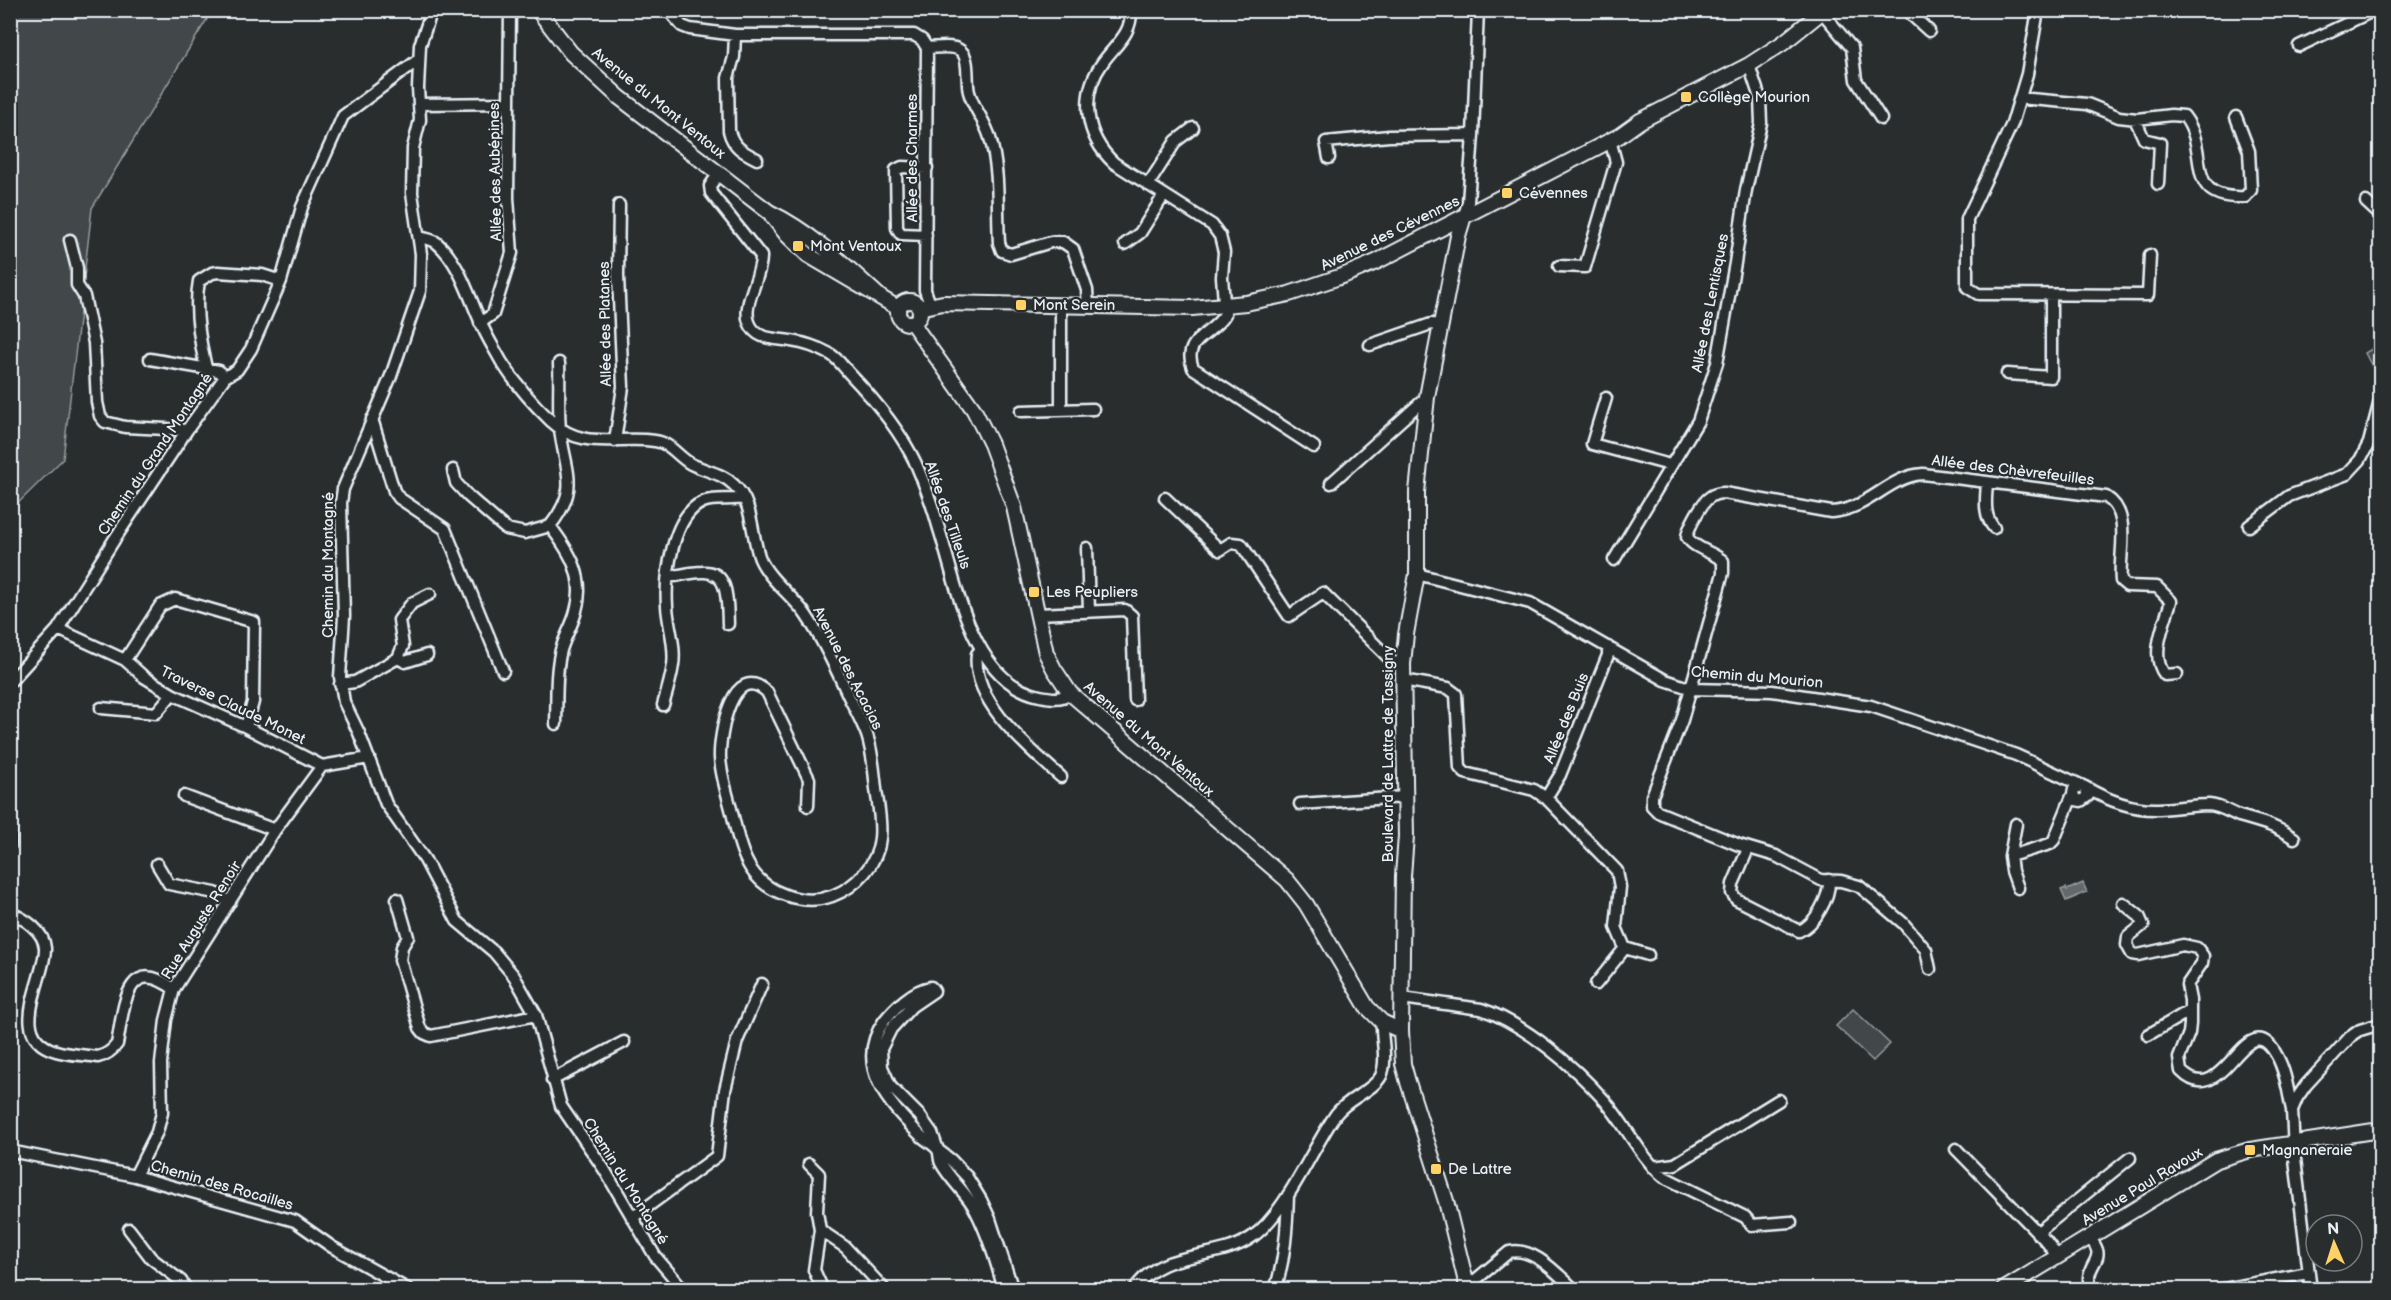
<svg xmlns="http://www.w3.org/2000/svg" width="2391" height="1300" font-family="'Balsamiq Sans',sans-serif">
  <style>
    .green { fill: #424648; stroke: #959ca0; stroke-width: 1.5 }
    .water { fill: #63686b; stroke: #989fa3; stroke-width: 1.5 }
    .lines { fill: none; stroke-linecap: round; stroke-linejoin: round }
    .street-casing { stroke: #e8f1f8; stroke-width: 15 }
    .secondary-casing { stroke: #e8f1f8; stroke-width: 18 }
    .street { stroke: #2a2d2e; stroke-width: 10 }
    .secondary { stroke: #2a2d2e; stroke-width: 14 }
    .poi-dot { fill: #ffd166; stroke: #2a2d2e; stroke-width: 2 }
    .labels { text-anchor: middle; stroke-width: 4.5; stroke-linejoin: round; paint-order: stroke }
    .poi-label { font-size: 15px; fill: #e8f1f8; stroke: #2a2d2e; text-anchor: start }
    .street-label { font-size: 15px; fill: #e8f1f8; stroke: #2a2d2e }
  </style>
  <rect width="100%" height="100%" fill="#2a2d2e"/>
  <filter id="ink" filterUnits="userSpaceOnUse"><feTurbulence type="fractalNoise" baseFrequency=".0167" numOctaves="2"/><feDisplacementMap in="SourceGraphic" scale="12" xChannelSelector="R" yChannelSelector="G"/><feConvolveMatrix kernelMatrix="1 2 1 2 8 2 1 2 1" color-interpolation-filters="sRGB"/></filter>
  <g filter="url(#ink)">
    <path class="green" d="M 11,11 L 212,11 L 92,208 L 63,459 L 11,510 Z
      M 2380,344 L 2380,369 L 2375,372 L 2365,353 Z
      M 1853,1009 L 1890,1044 L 1873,1061 L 1836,1026 Z"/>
    <path class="water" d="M 2083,883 L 2087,892 L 2066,901 L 2061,890 L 2066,888 L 2067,890 Z"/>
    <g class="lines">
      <defs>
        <path id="street" d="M 432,10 L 420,45 L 418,88 L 420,120 L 413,148 L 412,193 L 421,254 L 420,291 L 391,376 L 343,489 L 341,503 L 344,616 L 340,677 L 344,702 L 359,733 L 386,804 L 425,860 L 457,921 L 494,952 L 514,976 L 536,1015 L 561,1106 L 604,1169 L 655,1256 L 684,1290
          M 666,10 L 671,13 L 682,26 L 690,29 L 735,35 L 914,35 L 922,40 L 927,48
          M 1131,10 C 1132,34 1116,44 1103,62 C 1079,95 1085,136 1114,163 L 1212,225 L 1220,236 L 1224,252 L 1222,277 L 1225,314 C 1213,335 1181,339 1193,368 L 1314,447
          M 1906,10 L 1929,31
          M 2038,10 L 2027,74 L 2012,124 L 1967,219 L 1967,287 L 1978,294 L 2148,295 L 2150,255
          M 1822,12 L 1852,48 L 1856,80 L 1881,119
          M 735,35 L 734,57 L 728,78 L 729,131 C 733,147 743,152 757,159
          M 2299,46 L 2375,10
          M 927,48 C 937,48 955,44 962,52 C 970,60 966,81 969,92 C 973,108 986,122 990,138 C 1000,171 997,209 999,243 L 1002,251 L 1011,254 L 1051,242 L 1063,242 L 1073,249 L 1087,290 L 1088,306
          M 927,48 L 925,290 L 930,304
          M 2020,98 L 2087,104 L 2119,117 L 2137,119 L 2171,115 L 2184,116 C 2212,152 2180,200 2245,197 L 2251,190 L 2249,151 L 2236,117
          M 419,104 L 508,103
          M 2135,119 L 2144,139 L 2160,143 L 2158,184
          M 1329,158 L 1326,142 L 1389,136 L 1473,135
          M 719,173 L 710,186 L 711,193 L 761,256 C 762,276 742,303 749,322 C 756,341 775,338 791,341 C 805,343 817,347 830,354 C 837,358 843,366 849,373 C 875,400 900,430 916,464 C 925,485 933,507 939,529 C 956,582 972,683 1040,696 C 1050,698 1061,700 1070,693
          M 1148,185 L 1176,141 L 1193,128
          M 2366,202 L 2380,215
          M 1464,216 L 1468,202 L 1473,135 L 1478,10
          M 926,235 L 901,234 L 897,228 L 896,170 L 902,167 L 927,168
          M 420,237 C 425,239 432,239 437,243 C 460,263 469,297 481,323 C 486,336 494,348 501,361 C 515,383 532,403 551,421 C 584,452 617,435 655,441 C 671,443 678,457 691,464 C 705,471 722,473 734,485 C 754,503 751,536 760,559 C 770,581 793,596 806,615 C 823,640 836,669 849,697 C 855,709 862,722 867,735 C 873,753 874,771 876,789 C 878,805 882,822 880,838 C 878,864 856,887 832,896 C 804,906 767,894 751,869 C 739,851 736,826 730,805 C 726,790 721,774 720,758 C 719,735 732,660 767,692 L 809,779 L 808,806
          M 70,240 L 77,268 L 77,285 L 84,296 L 94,343 L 97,402 L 100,416 L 105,422 L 125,427 L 187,430
          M 1125,244 L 1140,233 L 1164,195
          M 1559,266 L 1585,267 L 1616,162 L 1610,140
          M 1061,306 L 1061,409
          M 480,323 L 493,314 L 512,253 L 508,198 L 510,10
          M 1370,345 L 1431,324 L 1441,325
          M 150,359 L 219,371 L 225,377
          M 206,368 C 200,343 194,307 199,281 L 212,273 L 218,272 L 262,275 L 281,281
          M 2007,374 L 2051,377 L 2051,295
          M 1606,398 L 1592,444 L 1670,465
          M 1021,411 L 1093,409
          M 372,419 L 394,491 L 399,498 L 445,529 L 503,671
          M 615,441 L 623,387 L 618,276 L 619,205
          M 453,470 L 456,483 L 468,496 L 506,529 L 525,533 L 550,526
          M 1331,483 L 1427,397
          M 1987,483 C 1986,499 1983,515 1994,528
          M 1165,498 L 1220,550 L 1231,543 L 1241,544 L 1289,616 L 1323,593 L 1393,662 L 1403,664
          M 2249,526 L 2289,496 L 2347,474 L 2360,460 L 2369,443 L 2380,401
          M 1087,548 L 1089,611
          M 1614,560 L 1698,421 L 1717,363 L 1735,263 L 1746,190 L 1761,123 L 1760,98 L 1749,65
          M 1417,574 L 1530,603 L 1665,680 L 1692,689 L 1772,691 L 1871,706 L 2016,755 L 2085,787 L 2088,796 L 2081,801 L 2076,800 L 2073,794 L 2074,789 L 2081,786
          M 668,577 C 679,576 690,572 702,572 C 730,570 727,603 728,624
          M 1038,614 L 1125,610 L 1132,616 L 1135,700
          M 58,629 L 125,660 L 144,677 L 172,694 L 246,727 L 322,766 L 369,758
          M 981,649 L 977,654 C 971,702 1029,748 1061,777
          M 398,658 L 405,662 L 427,655
          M 125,660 L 160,606 L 175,599 L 254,622 L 253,702 L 246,727
          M 1403,680 L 1448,688 L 1456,694 L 1460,768 L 1465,773 L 1534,790 L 1546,798 L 1617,871 L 1620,887 L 1616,927 L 1625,948 L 1596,984
          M 10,682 L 58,629 L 114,540 L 187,430 L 225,377 L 237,370 L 251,349 L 281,281 L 302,207 L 343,116 L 418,60
          M 340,684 L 355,682 L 398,658 L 403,646 L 399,620 L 412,603 L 430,594
          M 663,705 C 667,692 671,679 673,665 C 676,645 668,626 667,606 C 665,577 672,515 703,502 C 715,497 731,501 744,498
          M 101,708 L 156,713 L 172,694
          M 556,724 C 557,699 555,673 561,650 C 565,636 573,624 576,611 C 586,577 570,552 550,526 C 581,487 565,472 560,429 C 558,408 560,385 559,363
          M 2085,787 C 2107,800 2133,810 2159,809 C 2176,808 2193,805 2209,805 C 2221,806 2229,812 2239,816 C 2263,823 2272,824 2294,838
          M 184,796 L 275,830
          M 1546,798 L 1560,775 L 1608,655 L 1608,647
          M 1300,804 L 1405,797
          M 2016,824 L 2010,856 L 2050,844 L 2054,840 L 2073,794
          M 10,825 L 10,845
          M 1748,849 L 1733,884 L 1732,893 L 1736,899 L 1799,931 C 1815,925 1830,897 1829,880
          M 2010,856 L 2012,871 L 2018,888
          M 157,864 L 169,884 L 215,893 L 230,902
          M 397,899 L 408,937 L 402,947 L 400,960 L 420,1028 L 424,1033 L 431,1036 L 536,1015
          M 2123,903 L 2139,916 L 2143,925 L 2128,937 L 2127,945 L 2132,954 L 2138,955 L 2183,945 L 2197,948 L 2203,956 L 2202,963 L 2187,985 L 2190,1000 L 2190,1024 L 2189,1033 L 2179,1058 L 2181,1071 C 2224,1115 2246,998 2277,1056 C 2286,1072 2288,1092 2292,1110
          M 10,913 C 24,918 44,931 45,948 C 46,977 5,1037 56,1051 C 69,1055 85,1055 98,1057 C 106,1055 112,1051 117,1044 C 124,1009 125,953 174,989
          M 1625,948 L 1648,955
          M 1930,969 L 1926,950 L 1903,923 L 1859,886 L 1841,881 L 1821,880 L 1776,856 L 1739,845 L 1658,812 L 1652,806 L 1652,796 L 1682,720 L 1723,573 L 1723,561 C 1712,551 1694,549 1687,537 C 1688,528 1702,502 1710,497 C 1714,494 1719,493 1724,493 L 1831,512 C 1869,510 1888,476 1923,474 L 2106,497 C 2133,513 2118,555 2121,581 L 2127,586 L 2157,587 L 2171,601 C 2165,623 2149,655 2165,675 L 2177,674
          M 1402,998 L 1481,1009 C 1524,1023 1575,1067 1605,1101 C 1626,1125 1640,1157 1664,1177 L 1745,1217 L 1752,1225 L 1791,1222
          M 2148,1035 L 2189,1011
          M 552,1080 L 624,1042
          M 1956,1149 L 2046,1241 L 2057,1256
          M 10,1151 L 135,1176 L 295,1221 L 332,1247 L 409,1290
          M 809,1164 L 819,1174 L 817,1212 L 820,1230 L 814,1270 L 823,1290
          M 1653,1167 L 1675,1164 L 1779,1100
          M 135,1176 L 157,1132 L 162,1113 L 161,1063 L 166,1020 L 174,989 L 275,830 L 322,766
          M 632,1218 L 717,1156 L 725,1090 L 737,1041 L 762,984
          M 129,1229 L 151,1258 L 181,1281 L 187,1290
          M 820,1230 L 845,1247 L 885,1290
          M 2037,1233 L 2130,1158
          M 2088,1237 C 2091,1240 2096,1246 2097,1250 C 2101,1262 2083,1268 2091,1290
          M 1467,1287 L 1509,1252 C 1534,1246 1558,1275 1575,1290
          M 1004,1290 C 997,1264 985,1226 972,1204 C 963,1190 949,1178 941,1163 C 939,1160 940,1154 938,1150 C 934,1144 925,1140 920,1135 C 889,1104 853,1066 884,1021 C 895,1007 913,990 931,987 L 934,991 L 912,1006 L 891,1029 L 881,1049 L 882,1067 L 891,1087 L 920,1116 L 932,1133 L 938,1150 L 951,1160 L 967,1177 L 981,1200 L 990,1219 L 1013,1290
          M 1134,1290 C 1161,1247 1215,1263 1252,1237 C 1286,1213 1311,1150 1336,1114 C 1348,1098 1373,1091 1381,1076 C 1388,1060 1381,1039 1382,1022
          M 1275,1290 C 1285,1259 1287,1228 1288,1195
          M 2218,1290 L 2308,1273
          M 2311,1290 L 2294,1151 L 2292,1110 L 2297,1098 L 2306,1085 L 2350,1037 L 2360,1030 L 2380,1024"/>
        <path id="secondary" d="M 538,10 L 571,53 L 619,97 L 769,212 C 811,232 846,266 880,297
          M 2378,10 L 2380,13
          M 772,216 L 787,235 L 808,255 L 898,308
          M 1464,216 L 1458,236 L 1427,397 L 1417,492 L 1417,574 L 1406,634 L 1403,664 L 1406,836 L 1403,876 L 1401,1031 L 1403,1064 L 1408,1082 L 1446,1201 L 1468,1290
          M898 312a11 11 0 1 1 22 0a11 11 0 1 1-22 0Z
          M 919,308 L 943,303 L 1192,308 L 1246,303 L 1289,294 L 1345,275 L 1376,262 L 1619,136 L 1640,121 L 1749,65 L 1783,43 L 1824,10
          M 912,323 L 974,410 L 991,444 L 1014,507 L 1046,653 L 1054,669 L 1070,693 L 1287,880 L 1306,904 L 1367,1007 L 1382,1022 L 1401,1031
          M 2003,1290 L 2216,1160 L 2250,1150 L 2380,1130"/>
      </defs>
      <use href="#street" class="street-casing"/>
      <use href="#secondary" class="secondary-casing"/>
      <use href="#street" class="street"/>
      <use href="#secondary" class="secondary"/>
    </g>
  </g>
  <g class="poi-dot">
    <rect x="1680" y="91" width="12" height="12" rx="3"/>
    <rect x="1501" y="187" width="12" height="12" rx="3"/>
    <rect x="792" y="240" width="12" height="12" rx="3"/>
    <rect x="1015" y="299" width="12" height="12" rx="3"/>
    <rect x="1028" y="586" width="12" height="12" rx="3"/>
    <rect x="2244" y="1144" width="12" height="12" rx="3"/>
    <rect x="1430" y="1163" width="12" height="12" rx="3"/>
  </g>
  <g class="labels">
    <g class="poi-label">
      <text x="1698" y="102">Collège Mourion</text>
      <text x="1519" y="198">Cévennes</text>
      <text x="810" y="251">Mont Ventoux</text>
      <text x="1033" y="310">Mont Serein</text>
      <text x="1046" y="597">Les Peupliers</text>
      <text x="2262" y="1155">Magnaneraie</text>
      <text x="1448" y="1174">De Lattre</text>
    </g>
    <g class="street-label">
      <text transform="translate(659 103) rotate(39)" y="5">Avenue du Mont Ventoux</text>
      <text transform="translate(912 158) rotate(-90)" y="5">Allée des Charmes</text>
      <text transform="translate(495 172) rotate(-91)" y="5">Allée des Aubépines</text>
      <text transform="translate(1390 233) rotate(-26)" y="5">Avenue des Cévennes</text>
      <text transform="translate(1710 303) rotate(-79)" y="5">Allée des Lentisques</text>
      <text transform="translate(605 324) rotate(-91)" y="5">Allée des Platanes</text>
      <text transform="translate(155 454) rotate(-56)" y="5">Chemin du Grand Montagné</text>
      <text transform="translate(2013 470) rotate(7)" y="5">Allée des Chèvrefeuilles</text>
      <text transform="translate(948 515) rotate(71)" y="5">Allée des Tilleuls</text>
      <text transform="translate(328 565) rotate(-90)" y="5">Chemin du Montagné</text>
      <text transform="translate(848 668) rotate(63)" y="5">Avenue des Acacias</text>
      <text transform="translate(1757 677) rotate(5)" y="5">Chemin du Mourion</text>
      <text transform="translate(233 705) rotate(26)" y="5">Traverse Claude Monet</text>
      <text transform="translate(1566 718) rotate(-68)" y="5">Allée des Buis</text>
      <text transform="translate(1149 739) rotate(41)" y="5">Avenue du Mont Ventoux</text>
      <text transform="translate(1388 754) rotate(-90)" y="5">Boulevard de Lattre de Tassigny</text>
      <text transform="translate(201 920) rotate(-58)" y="5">Rue Auguste Renoir</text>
      <text transform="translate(626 1181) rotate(58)" y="5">Chemin du Montagné</text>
      <text transform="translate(222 1185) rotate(16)" y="5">Chemin des Rocailles</text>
      <text transform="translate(2142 1186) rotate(-31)" y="5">Avenue Paul Ravoux</text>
    </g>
  </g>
  <rect width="2391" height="1300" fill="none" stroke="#2a2d2e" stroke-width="36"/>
  <rect x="18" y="18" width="2355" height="1264" fill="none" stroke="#e8f1f8" stroke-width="2" filter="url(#ink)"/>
  <g transform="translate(2334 1243) rotate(357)"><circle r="28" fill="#2a2d2e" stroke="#767b7f" stroke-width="1.5"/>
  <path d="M0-4.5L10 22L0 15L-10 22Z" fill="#ffd166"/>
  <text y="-9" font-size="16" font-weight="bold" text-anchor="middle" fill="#e8f1f8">N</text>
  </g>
</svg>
